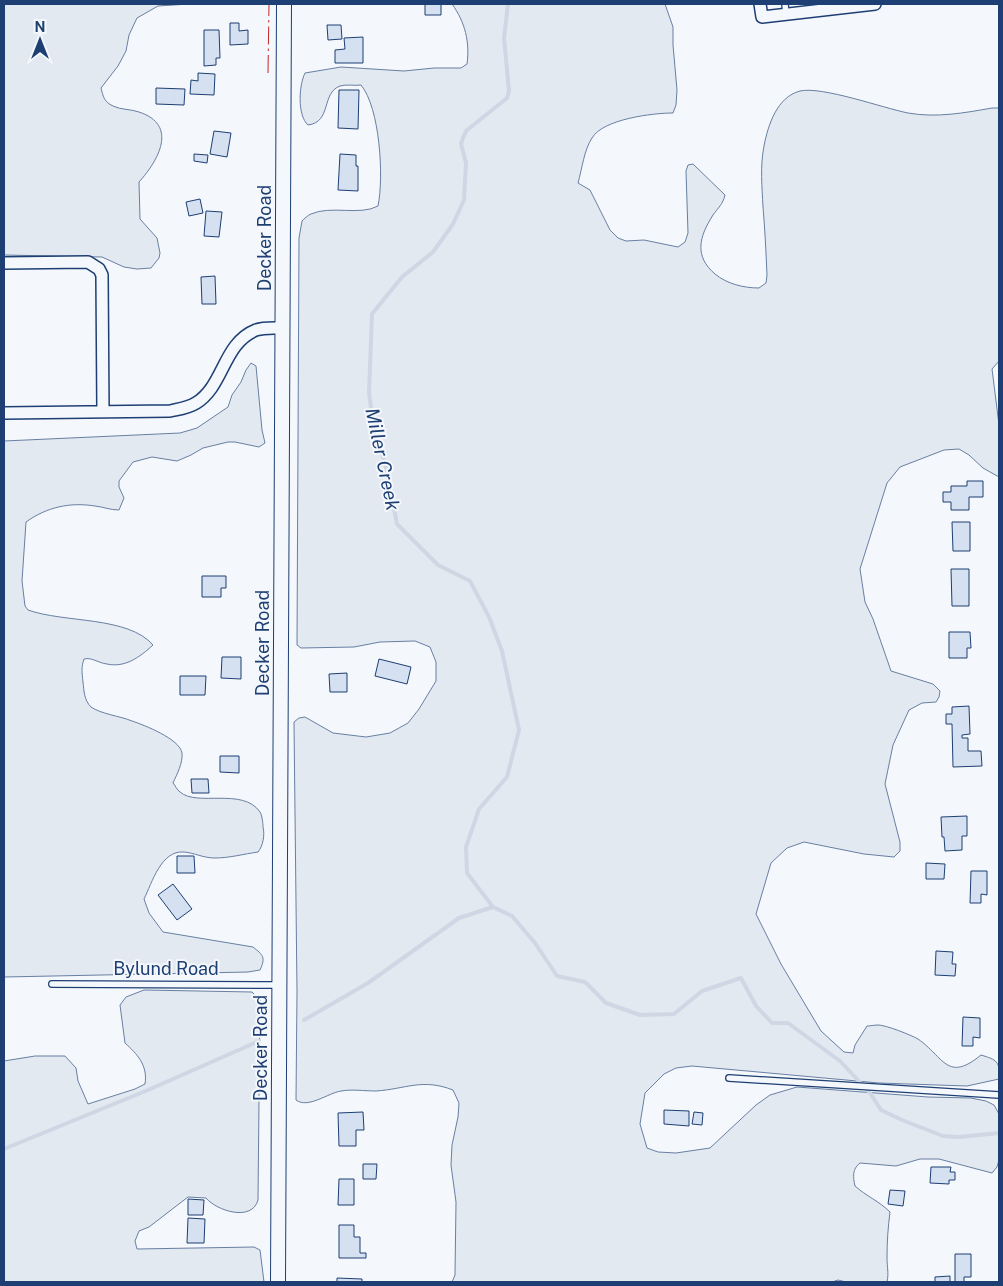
<svg xmlns="http://www.w3.org/2000/svg" width="1003" height="1286" font-family="'Public Sans',sans-serif">
  <style>
    .green { fill: #e3e9f0; stroke: #687fa3 }
    .lines { fill: none; stroke-linecap: round; stroke-linejoin: round }
    .stream { stroke: #cfd7e4; stroke-width: 4 }
    .building { fill: #d5e0f0; stroke: #1d3f73 }
    .service-casing { stroke: #1d3f73; stroke-width: 8 }
    .minor-casing { stroke: #1d3f73; stroke-width: 14 }
    .tertiary-casing { stroke: #1d3f73; stroke-width: 16 }
    .service { stroke: #f4f7fb; stroke-width: 5.5 }
    .minor { stroke: #f4f7fb; stroke-width: 11 }
    .tertiary { stroke: #f4f7fb; stroke-width: 14 }
    .power { stroke: #c62828; stroke-width: 1; stroke-dasharray: 18 4 2.5 4; stroke-linecap: butt }
    .labels { text-anchor: middle; stroke-width: 4; stroke-linejoin: round; paint-order: stroke }
    .street-label { font-size: 18px; fill: #1d3f73; stroke: #f4f7fb }
    .water-label { font-size: 19px; font-style: italic; fill: #1d3f73; stroke: #f4f7fb }
  </style>
  <rect width="100%" height="100%" fill="#f4f7fb"/>
  <path class="green" d="M 4,4 L 189,4 L 158,6 L 137,18 L 129,35 L 126,51 L 118,66 L 101,88 C 103,96 104,102 113,106 C 121,110 131,109 139,112 C 179,125 158,161 139,182 L 140,219 L 157,238 L 160,253 L 159,258 L 151,268 L 137,269 L 124,267 L 102,257 L 4,255 Z
    M 452,4 L 665,4 L 673,27 L 673,45 L 677,90 L 676,105 L 673,113 C 653,113 603,119 592,138 C 584,150 582,169 578,183 L 590,190 L 610,230 L 618,238 L 626,241 L 644,240 L 678,247 L 685,242 L 688,233 L 686,171 L 688,165 L 693,164 L 725,195 C 723,204 718,208 713,215 C 699,237 694,256 715,274 C 727,284 744,288 759,288 L 766,283 L 767,275 C 766,252 765,230 763,207 C 762,187 760,166 764,146 C 768,125 777,97 800,91 C 822,86 883,108 908,113 C 936,118 964,113 992,108 L 999,108 L 999,361 L 992,369 L 999,425 L 999,477 L 983,468 L 969,455 L 959,449 L 944,450 L 900,467 L 887,483 L 860,569 L 865,602 L 873,619 L 891,671 L 933,684 L 940,691 L 939,697 L 936,702 L 922,703 L 909,710 L 893,745 L 885,784 L 900,842 L 900,851 L 894,857 L 864,854 L 804,842 L 787,848 L 771,863 L 756,914 L 781,964 L 821,1031 L 844,1052 L 853,1053 L 855,1045 L 867,1026 C 870,1026 874,1025 878,1025 C 886,1025 911,1035 918,1039 C 944,1057 947,1083 981,1055 C 997,1060 1000,1061 999,1079 L 967,1086 L 879,1083 L 692,1066 L 676,1068 L 664,1074 L 645,1093 L 640,1124 L 647,1148 L 658,1152 L 676,1153 L 710,1148 L 756,1105 L 770,1095 L 797,1087 L 928,1097 L 971,1098 L 986,1101 L 994,1105 L 999,1114 L 999,1160 L 997,1167 L 992,1173 L 939,1159 L 920,1159 L 896,1166 L 860,1163 C 852,1169 853,1177 855,1186 C 866,1196 879,1201 890,1212 C 888,1227 887,1242 887,1258 C 887,1267 889,1273 887,1282 L 846,1282 L 838,1280 L 832,1282 L 452,1282 L 455,1275 L 456,1202 L 451,1165 L 452,1145 L 458,1117 L 459,1103 L 453,1090 C 422,1078 406,1089 376,1091 C 364,1091 352,1089 341,1091 C 328,1093 308,1109 296,1100 L 297,992 L 294,722 L 299,718 L 305,717 L 333,733 L 366,737 L 390,733 L 408,723 L 419,709 L 436,681 L 436,662 L 430,647 L 415,641 L 380,642 L 354,647 L 301,648 L 297,645 L 299,238 L 302,221 C 304,219 308,215 311,214 C 331,205 360,216 378,206 C 384,177 380,108 361,85 C 355,86 346,84 340,86 C 321,93 332,122 308,125 C 297,115 299,85 305,73 L 341,67 L 404,71 L 434,68 L 461,68 L 467,64 C 470,42 465,22 452,4 Z
    M 251,363 L 256,366 L 262,430 L 265,443 L 259,447 L 235,442 L 228,442 L 203,448 L 191,455 L 177,461 L 152,457 L 133,462 L 119,481 L 119,487 L 124,498 L 119,510 C 110,510 104,507 95,506 C 70,502 47,507 26,522 L 22,581 L 25,606 L 28,610 C 64,623 128,616 153,645 C 140,657 125,668 107,664 C 98,663 92,657 84,659 C 81,667 82,673 83,682 C 84,691 84,700 91,707 C 101,714 120,716 132,721 C 144,725 180,739 182,753 C 183,763 177,774 173,783 C 175,785 177,790 180,792 C 197,807 243,787 260,812 C 262,815 263,823 263,827 C 265,835 263,846 258,852 C 244,854 229,858 215,858 C 203,858 195,853 184,852 C 161,850 152,883 144,899 L 149,913 L 163,932 L 253,947 C 263,955 266,957 260,970 L 248,972 L 4,977 L 4,441 L 180,433 L 197,428 L 228,407 L 232,395 L 241,382 L 246,370 Z
    M 144,990 L 252,992 L 260,1000 L 258,1200 C 252,1222 217,1211 206,1198 L 188,1197 L 149,1227 L 139,1231 L 135,1241 L 137,1249 L 254,1247 L 260,1250 L 264,1282 L 4,1282 L 4,1061 L 35,1056 L 65,1056 L 76,1068 L 78,1081 L 88,1104 L 135,1089 L 145,1084 C 148,1065 137,1054 125,1043 L 120,1005 L 126,997 Z"/>
  <g class="lines">
    <path class="stream" d="M 508,4 L 504,38 L 509,91 L 507,98 L 466,131 L 463,138 L 461,144 L 466,163 L 464,200 L 453,224 L 433,252 L 402,277 L 372,314 L 369,392 L 374,432 L 385,463 L 397,524 L 438,565 L 470,581 L 489,617 L 502,651 L 519,730 L 507,777 L 479,809 L 466,847 L 467,873 L 493,907 L 512,916 L 535,943 L 557,976 L 585,982 L 606,1003 L 640,1015 L 674,1014 L 702,991 L 741,978 L 756,1006 L 772,1023 L 788,1023 L 840,1061 L 870,1093 L 881,1110 L 902,1120 L 943,1136 L 959,1137 L 999,1133
      M 304,1020 L 368,983 L 459,918 L 493,907
      M 4,1149 L 148,1090 L 259,1041"/>
  </g>
  <path class="building" d="M 425,4 L 441,4 L 441,15 L 425,15 Z
    M 230,23 L 239,23 L 239,31 L 248,30 L 248,44 L 230,45 Z
    M 327,25 L 341,25 L 342,39 L 328,40 Z
    M 204,30 L 219,30 L 220,58 L 216,58 L 216,65 L 204,66 Z
    M 363,37 L 363,63 L 335,63 L 335,50 L 345,49 L 344,38 Z
    M 198,73 L 215,74 L 214,95 L 190,94 L 191,80 L 198,81 Z
    M 156,88 L 185,89 L 184,105 L 156,104 Z
    M 339,90 L 359,90 L 358,129 L 338,128 Z
    M 214,131 L 231,133 L 227,157 L 210,154 Z
    M 194,154 L 208,155 L 207,163 L 194,161 Z
    M 340,154 L 356,155 L 356,166 L 358,166 L 358,191 L 338,190 Z
    M 200,199 L 203,213 L 189,216 L 186,202 Z
    M 206,211 L 222,212 L 219,237 L 204,236 Z
    M 215,276 L 216,304 L 202,304 L 201,277 Z
    M 967,481 L 983,481 L 983,497 L 969,497 L 969,510 L 951,510 L 951,502 L 943,502 L 943,492 L 951,492 L 951,486 L 967,486 Z
    M 952,522 L 970,522 L 970,551 L 953,551 Z
    M 951,569 L 969,569 L 969,606 L 952,606 Z
    M 202,576 L 226,576 L 226,588 L 221,588 L 221,597 L 202,597 Z
    M 949,632 L 970,632 L 971,648 L 967,648 L 967,658 L 949,658 Z
    M 222,657 L 241,657 L 241,679 L 221,678 Z
    M 379,659 L 411,667 L 407,684 L 375,676 Z
    M 347,673 L 347,692 L 330,692 L 329,674 Z
    M 180,676 L 206,676 L 205,695 L 180,695 Z
    M 969,706 L 970,734 L 962,735 L 962,738 L 968,738 L 968,751 L 981,751 L 982,766 L 953,767 L 952,724 L 946,724 L 946,714 L 952,714 L 952,707 Z
    M 220,756 L 239,756 L 239,773 L 220,772 Z
    M 191,779 L 208,779 L 209,793 L 192,793 Z
    M 967,816 L 967,836 L 962,836 L 962,850 L 945,851 L 944,837 L 942,837 L 941,817 Z
    M 177,856 L 194,856 L 195,873 L 177,873 Z
    M 926,863 L 945,864 L 944,879 L 926,879 Z
    M 971,871 L 987,871 L 987,895 L 981,894 L 981,903 L 970,903 Z
    M 173,884 L 192,909 L 177,920 L 158,895 Z
    M 936,951 L 953,952 L 952,964 L 956,964 L 955,976 L 935,975 Z
    M 963,1017 L 980,1018 L 980,1038 L 973,1037 L 973,1046 L 962,1046 Z
    M 664,1110 L 689,1111 L 689,1126 L 664,1124 Z
    M 363,1112 L 364,1130 L 356,1130 L 356,1146 L 339,1146 L 338,1113 Z
    M 694,1112 L 703,1113 L 702,1125 L 692,1124 Z
    M 363,1164 L 377,1164 L 376,1179 L 363,1179 Z
    M 931,1167 L 951,1167 L 950,1172 L 955,1172 L 955,1180 L 949,1180 L 949,1184 L 930,1183 Z
    M 339,1179 L 354,1179 L 354,1205 L 338,1205 Z
    M 890,1190 L 905,1191 L 903,1206 L 888,1204 Z
    M 188,1199 L 204,1200 L 203,1215 L 188,1215 Z
    M 188,1218 L 205,1219 L 204,1243 L 187,1243 Z
    M 339,1225 L 354,1225 L 354,1237 L 360,1237 L 360,1253 L 366,1253 L 366,1258 L 339,1258 Z
    M 955,1254 L 971,1254 L 971,1277 L 964,1277 L 964,1282 L 955,1282 Z
    M 950,1276 L 950,1282 L 935,1282 L 935,1277 Z
    M 337,1278 L 362,1279 L 362,1282 L 337,1282 Z"/>
  <g class="lines">
    <defs>
      <path id="service" d="M 785,4 L 786,15
        M 52,984 L 280,985
        M 729,1078 L 999,1095"/>
      <path id="minor" d="M 760,4 L 762,17 L 875,4
        M 4,263 L 88,262 L 99,269 L 102,275 L 103,412
        M 4,413 L 170,411 C 179,409 188,408 196,403 C 224,386 223,343 256,330 C 264,327 275,328 283,328"/>
      <path id="tertiary" d="M 278,1282 L 284,4"/>
    </defs>
    <use href="#service" class="service-casing"/>
    <use href="#minor" class="minor-casing"/>
    <use href="#tertiary" class="tertiary-casing"/>
    <use href="#service" class="service"/>
    <use href="#minor" class="minor"/>
    <use href="#tertiary" class="tertiary"/>
    <path class="power" d="M 268,73 L 269,4"/>
  </g>
  <g class="labels">
    <g class="street-label">
      <text transform="translate(265 238) rotate(-90)" y="6">Decker Road</text>
      <text transform="translate(263 643) rotate(-90)" y="6">Decker Road</text>
      <text x="166" y="975">Bylund Road</text>
      <text transform="translate(261 1048) rotate(-90)" y="6">Decker Road</text>
    </g>
    <g class="water-label">
      <text transform="translate(383 459) rotate(78)" y="7">Miller Creek</text>
    </g>
  </g>
  <rect width="1003" height="1286" fill="none" stroke="#1d3f73" stroke-width="10"/>
  <g transform="translate(40 40)" stroke="#f4f7fb" stroke-width="4" paint-order="stroke">
  <path d="M0-4L9 19L0 12L-9 19Z" fill="#1d3f73"/>
  <text y="-8" font-size="14" font-weight="bold" text-anchor="middle" fill="#1d3f73">N</text>
  </g>
</svg>
